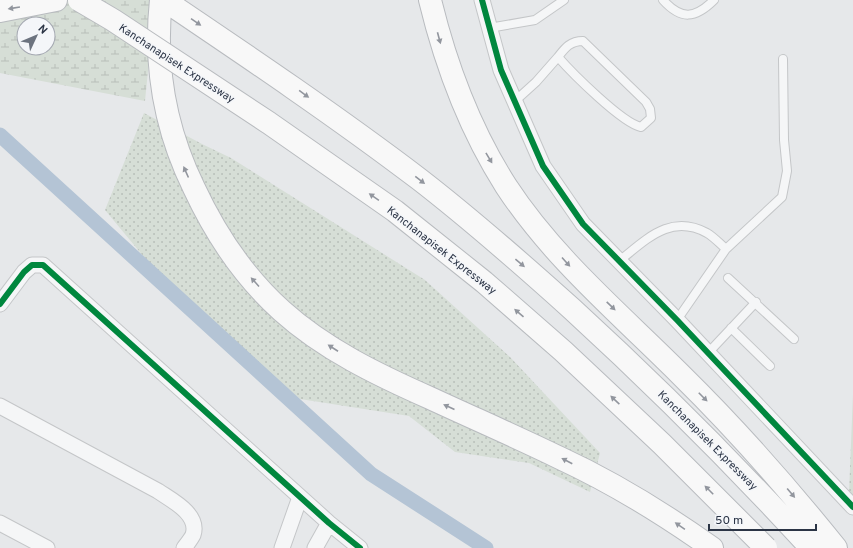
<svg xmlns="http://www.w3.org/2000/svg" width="853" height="548" font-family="Overpass,sans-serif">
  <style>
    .grass { fill: url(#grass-dots) }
    .wetland { fill: url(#wetland-marsh); fill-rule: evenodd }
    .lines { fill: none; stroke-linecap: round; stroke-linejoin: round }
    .canal { stroke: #b4c4d5; stroke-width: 15 }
    .lane-casing { stroke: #c4c6c8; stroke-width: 10 }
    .street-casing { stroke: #c4c6c8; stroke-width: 17 }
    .highway-casing { stroke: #b8bbbf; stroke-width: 24 }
    .lane { stroke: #f5f6f7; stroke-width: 8 }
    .street { stroke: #f5f6f7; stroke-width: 15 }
    .highway { stroke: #f8f8f8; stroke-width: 22 }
    .highway-bridge-casing { stroke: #b8bbbf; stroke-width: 24; stroke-linecap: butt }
    .highway-bridge { stroke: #f8f8f8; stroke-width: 22 }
    .cycleway-casing { stroke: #f4f6f9; stroke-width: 8 }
    .cycleway { stroke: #00873e; stroke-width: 6 }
    .oneway { fill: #92969e }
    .labels { text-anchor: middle; stroke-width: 3; stroke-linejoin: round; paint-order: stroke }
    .street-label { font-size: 11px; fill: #2b3445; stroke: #f4f6f9 }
  </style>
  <defs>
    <pattern id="grass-dots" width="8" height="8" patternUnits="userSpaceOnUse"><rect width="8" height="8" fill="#d6ded6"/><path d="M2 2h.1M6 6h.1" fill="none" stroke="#b8bfb9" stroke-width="1.8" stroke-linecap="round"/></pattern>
    <pattern id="wetland-marsh" width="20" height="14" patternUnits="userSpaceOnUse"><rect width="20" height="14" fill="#d6ded6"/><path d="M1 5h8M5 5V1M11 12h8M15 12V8" fill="none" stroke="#b8bfb9"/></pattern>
  </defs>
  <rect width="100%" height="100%" fill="#e6e8ea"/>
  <path class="grass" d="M 144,113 L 202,144 L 231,158 L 425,280 L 510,357 L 600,453 L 590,492 L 529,463 L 455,452 L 409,416 L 300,399 L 173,292 L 105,210 Z
    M 853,394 L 853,496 L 849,493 Z"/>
  <path class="wetland" d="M 0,0 L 155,0 L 145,101 L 0,73 ZM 24,24 L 48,24 L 48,48 L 24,48 Z"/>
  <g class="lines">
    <path class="canal" d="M 0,135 L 371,474 L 486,548"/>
    <defs>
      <path id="lane" d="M 663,0 C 681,20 695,19 714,0
        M 489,28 L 535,20 L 564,0
        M 515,101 L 536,82 L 558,57 C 572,73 622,123 641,127 L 651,118 L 650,109 L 646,102 L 583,41 C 570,41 565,48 558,57
        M 619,261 C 646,240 670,213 707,233 C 714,237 720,244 726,249 L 782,197 L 787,171 L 784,140 L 783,59
        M 728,278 L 794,339
        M 677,320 L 726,249
        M 731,328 L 770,366
        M 708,353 L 756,302"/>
      <path id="street" d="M 482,0 L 501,70 L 543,166 L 583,224 L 677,320 L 853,507
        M 0,304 L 24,272 L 32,265 L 43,265 L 329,523 L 360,548
        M 0,406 L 158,491 C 171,500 200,514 193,535 C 191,539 187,544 184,548
        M 0,523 L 47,548
        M 282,548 L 300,497
        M 315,548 L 329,523"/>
      <path id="highway" d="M 161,0 C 154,65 165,129 194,188 C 215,233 244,277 282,311 C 324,349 378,375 430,398 C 473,418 517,437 560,458 C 614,483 664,514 712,548
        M 164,0 C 250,58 336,116 419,179 C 472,220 522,264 572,309 C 655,385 735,465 811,548
        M 430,0 C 446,66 469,128 506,186 C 553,258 620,314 680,374 C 736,429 787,487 836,548
        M 0,11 L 56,0"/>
    </defs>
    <use href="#lane" class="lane-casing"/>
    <use href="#street" class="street-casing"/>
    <use href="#highway" class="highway-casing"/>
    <use href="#lane" class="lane"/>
    <use href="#street" class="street"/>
    <use href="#highway" class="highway"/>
    <defs>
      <path id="highway-bridge" d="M 79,0 L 113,20 L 269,123 L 395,211 L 484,282 L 563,351 L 662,444 L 766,548"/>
    </defs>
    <use href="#highway-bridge" class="highway-bridge-casing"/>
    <use href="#highway-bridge" class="highway-bridge"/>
    <defs>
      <path id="cycleway" d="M 482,0 L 501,70 L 543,166 L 583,224 L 677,320 L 853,507
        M 0,304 L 24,272 L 32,265 L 43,265 L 329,523 L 360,548"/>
    </defs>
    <use href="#cycleway" class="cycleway-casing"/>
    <use href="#cycleway" class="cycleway"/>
  </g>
  <defs><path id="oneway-solid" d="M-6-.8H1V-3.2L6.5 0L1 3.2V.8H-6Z"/></defs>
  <g class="oneway">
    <use href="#oneway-solid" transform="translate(14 8) rotate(171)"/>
    <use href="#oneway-solid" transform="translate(196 22) rotate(34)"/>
    <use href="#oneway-solid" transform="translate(439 38) rotate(75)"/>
    <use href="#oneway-solid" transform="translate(304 94) rotate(36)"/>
    <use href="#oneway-solid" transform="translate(489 158) rotate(59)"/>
    <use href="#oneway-solid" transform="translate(186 172) rotate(-114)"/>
    <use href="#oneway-solid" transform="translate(420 180) rotate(38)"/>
    <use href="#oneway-solid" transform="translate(374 197) rotate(-145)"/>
    <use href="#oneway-solid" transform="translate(566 262) rotate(48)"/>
    <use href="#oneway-solid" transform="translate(520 263) rotate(40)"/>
    <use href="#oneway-solid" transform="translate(255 282) rotate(-132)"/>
    <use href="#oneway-solid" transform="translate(611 306) rotate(44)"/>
    <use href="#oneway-solid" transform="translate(519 313) rotate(-139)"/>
    <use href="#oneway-solid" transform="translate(333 348) rotate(-147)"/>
    <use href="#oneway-solid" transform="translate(703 397) rotate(45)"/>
    <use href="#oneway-solid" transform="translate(615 400) rotate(-137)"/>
    <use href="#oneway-solid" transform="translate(449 407) rotate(-156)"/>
    <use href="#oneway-solid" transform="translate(567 461) rotate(-152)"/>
    <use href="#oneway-solid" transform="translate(709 490) rotate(-135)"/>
    <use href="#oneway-solid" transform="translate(791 493) rotate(50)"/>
    <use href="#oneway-solid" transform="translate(680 526) rotate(-145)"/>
  </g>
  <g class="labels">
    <g class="street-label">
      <text transform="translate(177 63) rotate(33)" y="4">Kanchanapisek Expressway</text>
      <text transform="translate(442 250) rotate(38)" y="4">Kanchanapisek Expressway</text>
      <text transform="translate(708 440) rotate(45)" y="4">Kanchanapisek Expressway</text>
    </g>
  </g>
  <g transform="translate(36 36) rotate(46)"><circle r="19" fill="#f4f6f9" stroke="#a4a8b1"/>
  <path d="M0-3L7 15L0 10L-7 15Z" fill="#6c737f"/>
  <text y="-6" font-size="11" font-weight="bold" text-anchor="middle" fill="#2b3445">N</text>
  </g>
  <path d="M709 524v6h107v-6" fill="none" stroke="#2b3445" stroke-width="2"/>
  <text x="715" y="524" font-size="12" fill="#2b3445" stroke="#f4f6f9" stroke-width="3" paint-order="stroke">50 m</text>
</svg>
